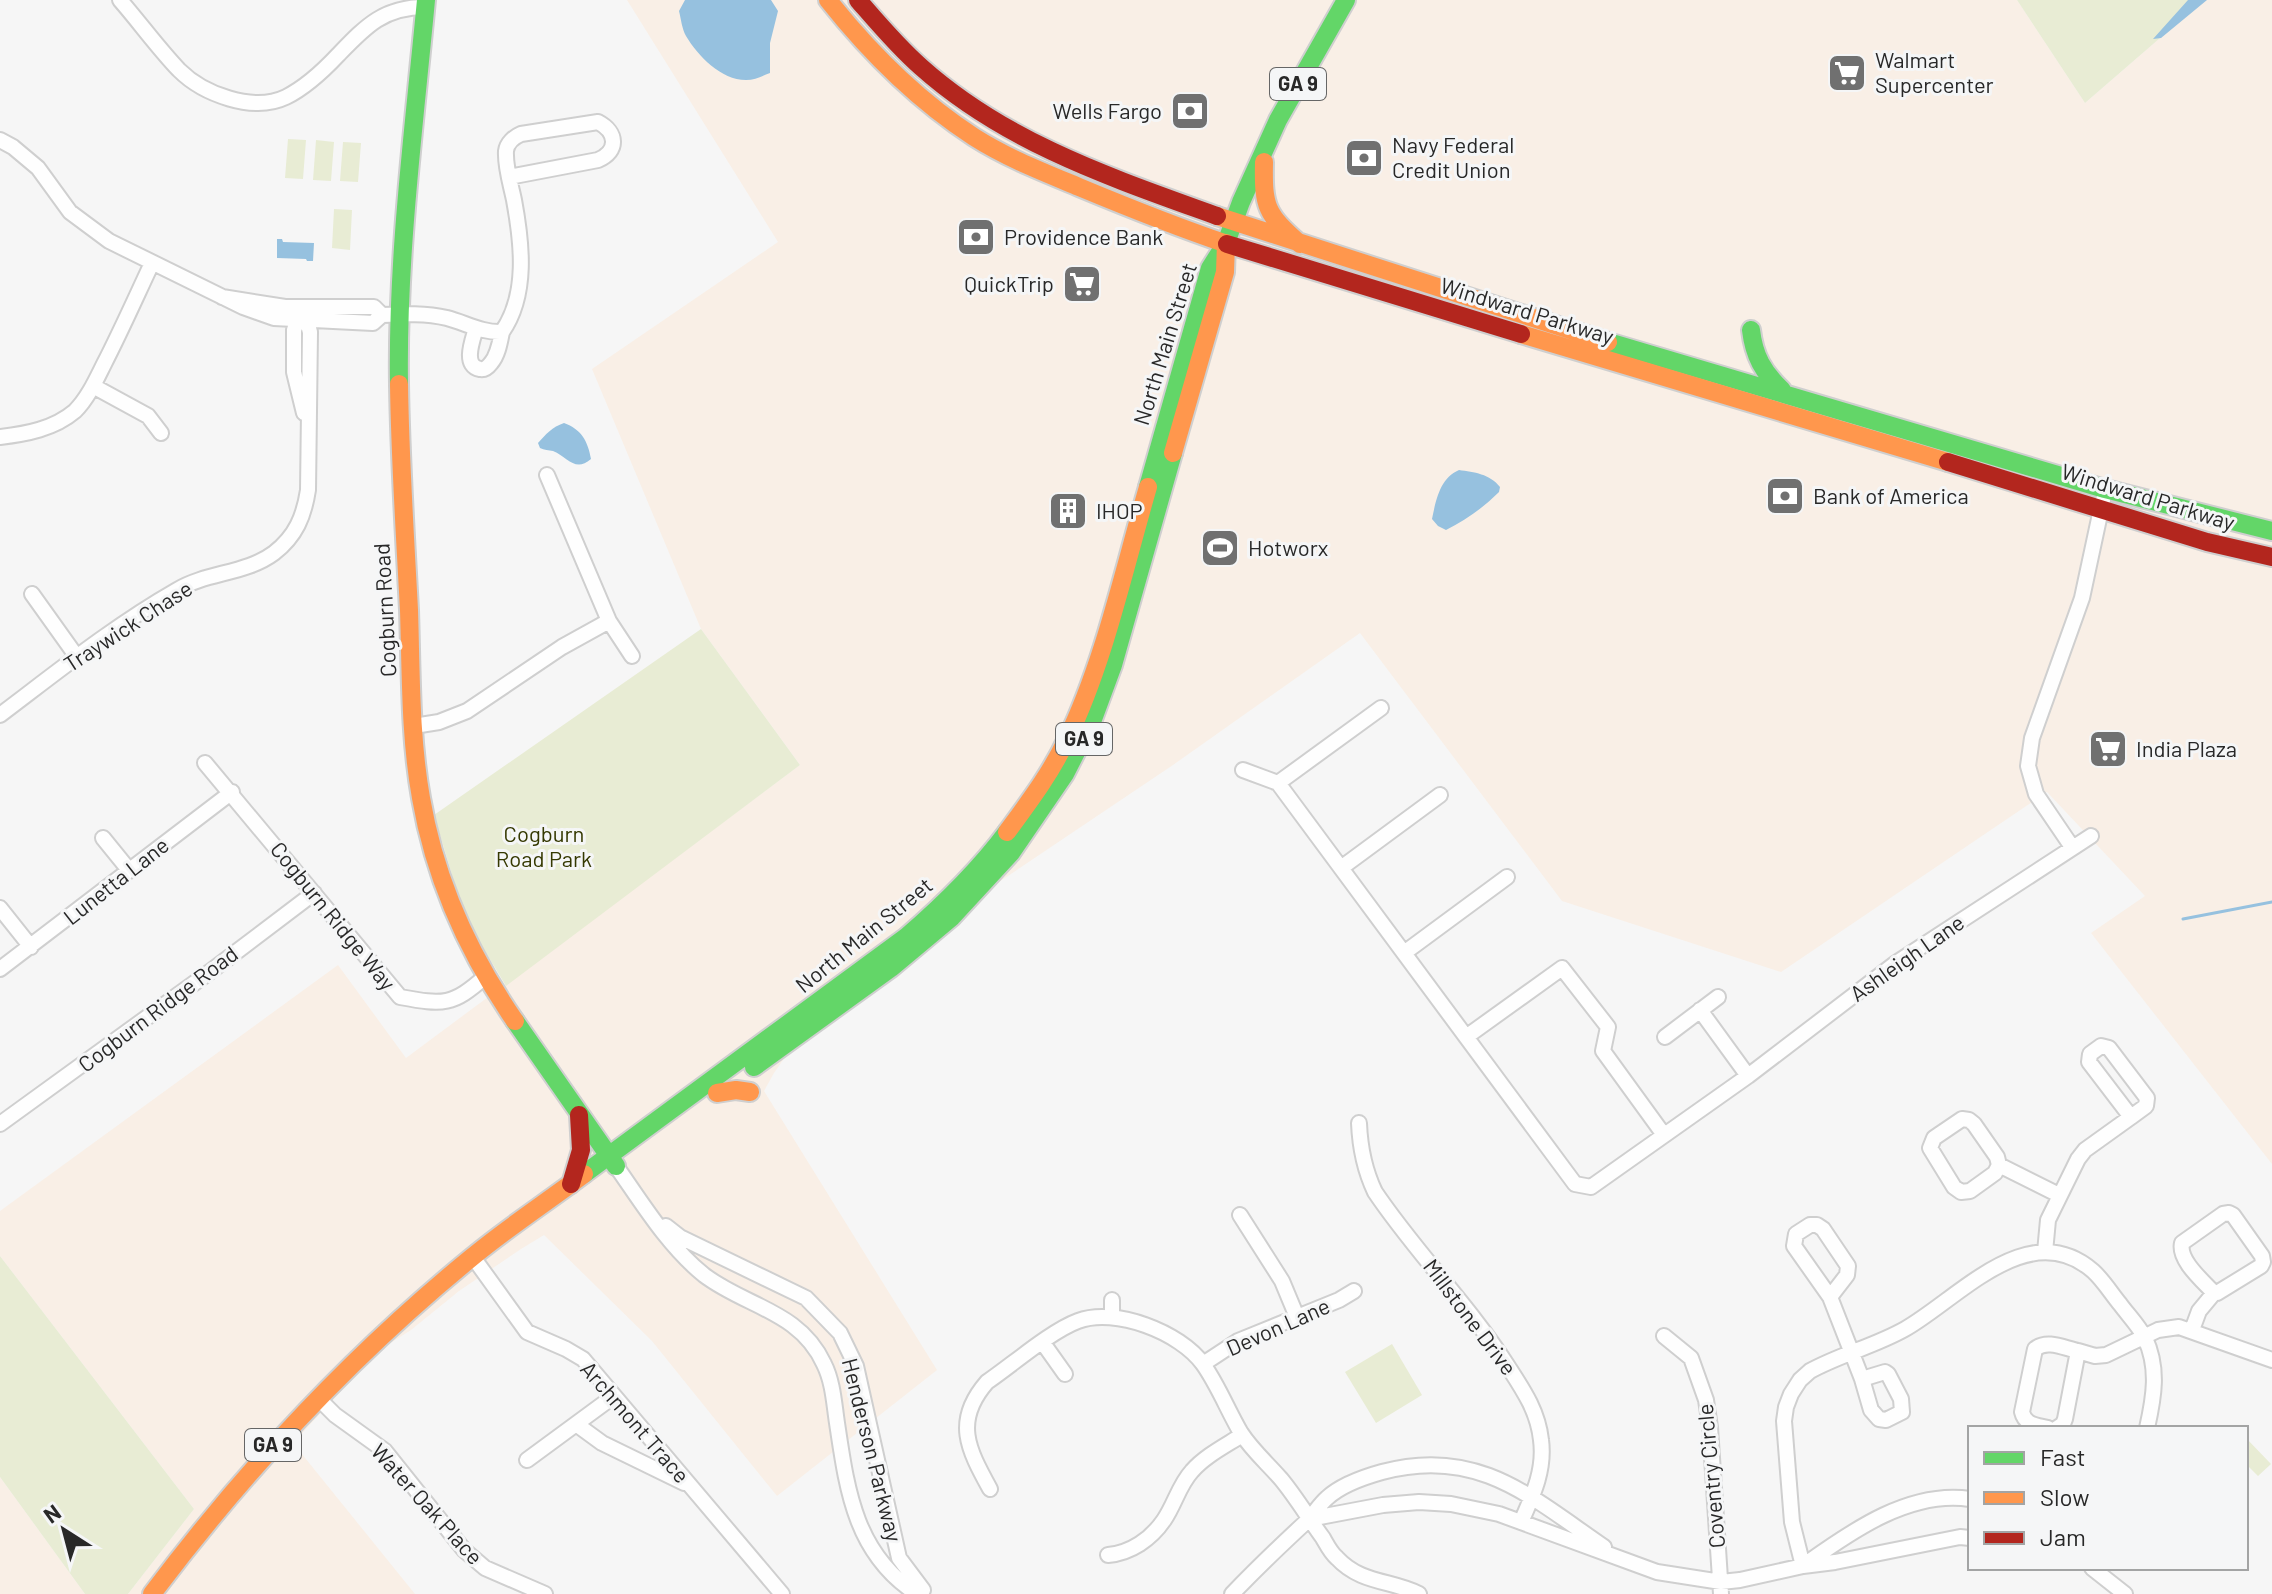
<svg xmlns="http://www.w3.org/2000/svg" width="2272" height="1594" font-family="Barlow,sans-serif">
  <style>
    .commercial { fill: #f9efe6 }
    .green { fill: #e8ecd4 }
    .water { fill: #96c1df }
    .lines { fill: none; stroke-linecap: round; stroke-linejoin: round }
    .stream { stroke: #96c1df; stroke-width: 3 }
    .street-casing { stroke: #cfcfcf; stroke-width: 18 }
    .fast-casing { stroke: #cfcfcf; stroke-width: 22 }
    .slow-casing { stroke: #cfcfcf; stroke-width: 22 }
    .jam-casing { stroke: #cfcfcf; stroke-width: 22 }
    .street { stroke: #fefefe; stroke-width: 14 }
    .fast { stroke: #63d668; stroke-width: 18 }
    .slow { stroke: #ff974d; stroke-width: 18 }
    .jam { stroke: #b3261e; stroke-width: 18 }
    .labels { text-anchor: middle; stroke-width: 6; stroke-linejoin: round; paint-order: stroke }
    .shield { fill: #f5f6f7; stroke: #666; stroke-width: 2 }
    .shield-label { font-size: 20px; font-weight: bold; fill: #282828 }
    .poi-label { font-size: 22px; fill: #282828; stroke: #f5f6f7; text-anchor: start }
    .street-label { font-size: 22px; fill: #282828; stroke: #f5f6f7 }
    .park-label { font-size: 22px; fill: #353902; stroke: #f5f6f7 }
  </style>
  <rect width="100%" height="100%" fill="#f6f6f6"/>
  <path class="commercial" d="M 627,0 L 2017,0 L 2085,103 L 2204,0 L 2272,0 L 2272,1164 L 2091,933 L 2145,896 L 2047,792 L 1781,972 L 1562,901 L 1360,633 L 1173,765 L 923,933 L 811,1020 L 774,1073 L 764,1091 L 937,1370 L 777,1496 L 652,1341 L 544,1235 L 521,1249 L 459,1291 L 411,1330 L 378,1351 L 293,1443 L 415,1594 L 128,1594 L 194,1509 L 0,1256 L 0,1211 L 338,965 L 406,1058 L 800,765 L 701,629 L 592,369 L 778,242 Z
    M 0,1477 L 85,1594 L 0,1594 Z"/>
  <path class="green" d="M 2017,0 L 2204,0 L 2085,103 Z
    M 288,139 L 306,140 L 303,179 L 285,178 Z
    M 316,140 L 334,142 L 331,181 L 313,180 Z
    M 343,142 L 361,143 L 358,182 L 340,181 Z
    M 334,209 L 352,210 L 350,250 L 332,248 Z
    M 701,629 L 800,765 L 506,986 L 465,918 L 434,815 Z
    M 0,1256 L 194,1509 L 128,1594 L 85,1594 L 0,1477 Z
    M 1392,1344 L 1422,1395 L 1376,1423 L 1345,1372 Z
    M 2246,1438 L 2271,1464 L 2258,1476 L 2246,1464 Z"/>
  <path class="water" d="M 685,0 L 771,0 L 778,11 L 770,43 L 770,73 C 762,76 755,80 746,80 C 721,80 698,56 686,36 C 682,29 681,19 679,11 Z
    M 2188,0 L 2207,0 L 2161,38 L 2153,39 Z
    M 277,239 L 282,239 L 283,242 L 314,243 L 313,261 L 307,261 L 306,259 L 277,258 Z
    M 564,423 C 581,429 588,441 591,459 C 575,473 568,457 553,451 C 549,450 544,450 540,448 L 538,443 C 546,434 552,427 564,423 Z
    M 1459,470 C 1474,472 1490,474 1500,487 L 1499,492 C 1483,508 1466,520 1446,530 L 1438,526 L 1432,519 C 1436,500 1440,478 1459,470 Z"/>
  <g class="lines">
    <path class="stream" d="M 2183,919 L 2272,902"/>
    <defs>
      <path id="street" d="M 120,0 C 140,23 158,48 179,70 C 203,94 253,113 286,97 C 306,87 323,71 338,55 C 365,27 383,7 425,7
        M 0,140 L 13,147 L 38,168 L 70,212 L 109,241 L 243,307 L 274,318 L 373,323 L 382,315
        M 222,297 L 285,307 L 374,307 L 382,315 C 404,314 426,313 447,318 C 466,323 482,333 502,332 C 528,295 522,243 514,200 C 511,185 505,167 506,151 C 507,143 514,137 521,134 L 598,122 C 617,132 619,151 598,160 L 509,177
        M 302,315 L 301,320 L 296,324 L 294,330 L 294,372 L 304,413
        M 476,328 C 473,339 462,366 480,369 C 485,370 488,367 491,363 C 498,355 500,342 502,332
        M 93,386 L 148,416 L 161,433
        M 0,437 C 26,434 54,429 75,411 C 88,398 96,380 104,364 C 121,331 136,297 152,263
        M 32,594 L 77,657
        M 609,621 L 632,656
        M 0,715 C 57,672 114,626 177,590 C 207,572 246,574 274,553 C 296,536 304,516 308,490 L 310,332 L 308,325 L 301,320
        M 414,726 L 439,722 L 467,711 L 562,647 L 609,621 L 547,475
        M 205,763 L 400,997 C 444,1005 452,1006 486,976
        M 1243,770 L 1278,783 L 1575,1184 L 1591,1187 L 1748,1076 L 1896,963 L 2091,836
        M 1278,783 L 1381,708
        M 103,838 L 129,870
        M 2072,847 L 2036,794 L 2028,766 L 2032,738 L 2082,598 L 2103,500
        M 1341,868 L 1440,795
        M 0,908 L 31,947
        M 1404,953 L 1507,877
        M 0,969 L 232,792
        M 1700,1010 L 1748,1076
        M 1466,1037 L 1562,968 L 1608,1027 L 1603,1051 L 1664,1135
        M 1665,1037 L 1718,997
        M 2101,1046 L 2109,1048 L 2147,1098 L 2146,1106 L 2131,1117 L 2089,1062 L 2090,1054 Z
        M 1962,1119 L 1969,1120 L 1974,1124 L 1997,1157 L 1999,1165 L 1995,1173 L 1970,1191 L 1961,1192 L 1954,1187 L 1930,1148 L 1934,1138 Z
        M 1359,1123 C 1360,1148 1364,1169 1375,1192 C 1416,1253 1469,1305 1509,1368 C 1524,1391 1538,1412 1541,1440 C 1545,1470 1533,1495 1521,1522
        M 0,1124 L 211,971 L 314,893
        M 1999,1165 L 2059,1195
        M 616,1166 C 642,1203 668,1246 704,1275 C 746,1307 800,1311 824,1364 C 833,1382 834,1403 837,1423 C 847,1490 855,1554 917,1594
        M 2229,1213 L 2233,1215 L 2262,1256 L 2263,1262 L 2261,1266 L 2217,1293 L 2214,1293 C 2202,1280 2178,1260 2182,1243 L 2223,1214 Z
        M 1240,1215 L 1282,1281 L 1297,1317
        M 1810,1225 L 1817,1225 L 1823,1229 L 1848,1266 L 1847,1275 L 1830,1297 L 1794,1246 L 1796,1234 Z
        M 666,1226 L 680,1237 L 806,1298 L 840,1333 L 856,1366 L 899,1558 L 923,1590
        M 2045,1252 L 2048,1220 L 2078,1159 L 2085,1150 L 2131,1117
        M 478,1264 L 527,1332 L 566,1349 L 583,1359 L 782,1594
        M 1830,1297 L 1862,1379 L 1871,1410 L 1879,1419 L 1886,1420 L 1902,1412 L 1901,1399 L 1888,1374 L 1885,1372 L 1862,1379
        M 1112,1316 L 1112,1300
        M 2192,1330 L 2199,1311 L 2214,1293
        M 1664,1336 L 1691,1358 L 1706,1400 L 1710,1427 L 1721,1594
        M 1043,1343 L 1065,1374
        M 2078,1351 L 2095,1356 L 2106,1355 L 2158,1330 L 2179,1327 L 2272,1360
        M 1203,1364 L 1238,1341 L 1339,1300 L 1354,1291
        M 318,1398 L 335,1415 L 385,1451 L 464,1550 L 485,1568 L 545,1594
        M 576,1424 L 602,1443 L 684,1483
        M 2048,1428 C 2036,1425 2025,1425 2022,1412 L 2035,1349 C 2047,1339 2064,1348 2078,1351 L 2065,1419 L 2063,1424 L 2057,1428
        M 527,1460 L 614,1396
        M 990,1489 C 968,1449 953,1421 987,1382 C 1012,1365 1051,1331 1078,1321 C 1115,1307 1180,1332 1203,1364 C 1218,1385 1228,1411 1241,1433 C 1252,1450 1267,1463 1281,1479 C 1296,1497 1309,1519 1323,1538 C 1327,1545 1331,1553 1337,1558 C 1361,1584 1392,1580 1419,1594
        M 1309,1519 L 1383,1505 L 1419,1502 L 1451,1504 L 1499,1514 L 1657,1572 L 1721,1582 L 1740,1580 L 1803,1566 L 1835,1562 L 1960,1537 L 1970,1538
        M 1108,1555 C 1131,1553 1151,1539 1164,1520 C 1175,1504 1179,1485 1192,1471 C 1205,1456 1225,1446 1242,1435
        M 1807,1563 C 1853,1530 1911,1490 1970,1499
        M 1803,1566 L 1792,1522 L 1784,1421 L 1786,1407 L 1791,1394 L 1800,1380 L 1810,1371 C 1841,1354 1875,1346 1905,1329 C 1958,1299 2029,1215 2093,1271 C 2103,1280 2111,1293 2120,1304 C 2128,1315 2139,1326 2145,1338 C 2159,1368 2154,1397 2147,1428
        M 2092,1568 L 2125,1594
        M 1232,1594 C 1256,1569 1281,1545 1307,1521 C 1314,1514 1319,1505 1327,1498 C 1341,1485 1364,1477 1382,1472 C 1477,1446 1531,1497 1604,1547"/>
      <path id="fast" d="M 1751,330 C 1754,356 1763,372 1782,390
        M 1608,342 L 2105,489 L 2272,531
        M 399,384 C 397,256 414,128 426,0
        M 1148,487 L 1210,268 L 1226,243 L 1241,202 L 1278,120 L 1346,0
        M 515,1021 L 616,1166
        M 754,1067 L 891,968 L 952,917 L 1011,853 L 1065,774 L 1093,719 L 1113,665 L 1173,453
        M 584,1174 L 906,937 C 943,905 978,871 1007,832"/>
      <path id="slow" d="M 828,0 C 870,53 917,100 974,137 C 1007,158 1043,172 1079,187 C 1127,207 1177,227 1227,244
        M 1264,162 C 1263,207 1266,214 1300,244
        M 1217,216 L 1608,342
        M 1521,334 L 1948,462
        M 399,384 C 400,460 405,535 409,610 C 411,672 410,737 421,798 C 435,880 468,953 515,1021
        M 1173,453 L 1225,272 L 1226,243
        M 1007,832 C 1029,802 1051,773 1067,739 C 1104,663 1124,569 1148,487
        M 717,1093 L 736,1090 L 750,1092
        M 152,1594 C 246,1469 350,1357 471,1258 C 507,1228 547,1202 584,1174"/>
      <path id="jam" d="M 858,0 C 878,23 898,47 921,67 C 1006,143 1112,178 1217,216
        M 1227,244 L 1521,334
        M 1948,462 L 2207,542 L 2272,557
        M 571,1184 L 581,1150 L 579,1115"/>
    </defs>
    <use href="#street" class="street-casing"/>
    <use href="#fast" class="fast-casing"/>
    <use href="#slow" class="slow-casing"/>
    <use href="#jam" class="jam-casing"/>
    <use href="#street" class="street"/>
    <use href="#fast" class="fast"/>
    <use href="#slow" class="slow"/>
    <use href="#jam" class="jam"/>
  </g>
  <defs>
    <symbol id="supermarket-square" viewBox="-11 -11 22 22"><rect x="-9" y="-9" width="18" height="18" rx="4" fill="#707070" stroke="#f5f6f7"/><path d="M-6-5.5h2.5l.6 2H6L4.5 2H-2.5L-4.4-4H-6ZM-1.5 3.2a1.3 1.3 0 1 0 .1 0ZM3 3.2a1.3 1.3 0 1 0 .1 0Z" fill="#fff"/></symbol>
    <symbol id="bank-square" viewBox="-11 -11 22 22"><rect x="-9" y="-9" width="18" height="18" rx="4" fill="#707070" stroke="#f5f6f7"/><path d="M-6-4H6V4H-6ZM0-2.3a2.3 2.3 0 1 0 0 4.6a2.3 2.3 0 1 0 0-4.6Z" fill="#fff"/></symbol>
    <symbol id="building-square" viewBox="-11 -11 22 22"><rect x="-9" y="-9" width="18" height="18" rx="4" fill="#707070" stroke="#f5f6f7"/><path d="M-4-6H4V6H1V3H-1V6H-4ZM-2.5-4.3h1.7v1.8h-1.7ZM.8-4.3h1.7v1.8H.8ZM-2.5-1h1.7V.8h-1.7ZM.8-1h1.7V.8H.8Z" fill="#fff"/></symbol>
    <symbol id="stadium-square" viewBox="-11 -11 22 22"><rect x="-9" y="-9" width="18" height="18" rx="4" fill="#707070" stroke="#f5f6f7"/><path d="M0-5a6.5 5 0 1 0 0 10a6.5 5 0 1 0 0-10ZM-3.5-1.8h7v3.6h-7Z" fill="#fff"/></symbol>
  </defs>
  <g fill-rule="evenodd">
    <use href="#supermarket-square" x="1825" y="51" width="44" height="44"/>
    <use href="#bank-square" x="1168" y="89" width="44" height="44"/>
    <use href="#bank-square" x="1342" y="136" width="44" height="44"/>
    <use href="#bank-square" x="954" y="215" width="44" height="44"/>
    <use href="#supermarket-square" x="1060" y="262" width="44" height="44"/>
    <use href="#bank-square" x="1763" y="474" width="44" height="44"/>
    <use href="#building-square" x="1046" y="489" width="44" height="44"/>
    <use href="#stadium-square" x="1198" y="526" width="44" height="44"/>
    <use href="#supermarket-square" x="2086" y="727" width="44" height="44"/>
  </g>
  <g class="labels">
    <g class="shield">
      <rect x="1270" y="68" width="56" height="32" rx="6"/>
      <rect x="1056" y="723" width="56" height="32" rx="6"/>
      <rect x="245" y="1429" width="56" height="32" rx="6"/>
    </g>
    <g class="shield-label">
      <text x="1298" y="91">GA 9</text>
      <text x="1084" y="746">GA 9</text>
      <text x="273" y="1452">GA 9</text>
    </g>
    <g class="poi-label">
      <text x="1875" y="68">Walmart<tspan x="1875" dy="25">Supercenter</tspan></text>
      <text x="1162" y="119" text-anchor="end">Wells Fargo</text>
      <text x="1392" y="153">Navy Federal<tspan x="1392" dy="25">Credit Union</tspan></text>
      <text x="1004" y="245">Providence Bank</text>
      <text x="1054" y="292" text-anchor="end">QuickTrip</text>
      <text x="1813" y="504">Bank of America</text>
      <text x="1096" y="519">IHOP</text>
      <text x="1248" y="556">Hotworx</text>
      <text x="2136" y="757">India Plaza</text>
    </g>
    <g class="street-label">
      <text transform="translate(1527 311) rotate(17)" y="8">Windward Parkway</text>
      <text transform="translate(1165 344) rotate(-73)" y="8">North Main Street</text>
      <text transform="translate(2148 497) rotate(17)" y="8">Windward Parkway</text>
      <text transform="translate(385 610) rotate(-93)" y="8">Cogburn Road</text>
      <text transform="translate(128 626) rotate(-33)" y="8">Traywick Chase</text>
      <text transform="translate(116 881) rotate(-38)" y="8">Lunetta Lane</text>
      <text transform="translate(333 916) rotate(51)" y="8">Cogburn Ridge Way</text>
      <text transform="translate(864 935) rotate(-39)" y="8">North Main Street</text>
      <text transform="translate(1907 958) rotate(-35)" y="8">Ashleigh Lane</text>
      <text transform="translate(158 1009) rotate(-37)" y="8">Cogburn Ridge Road</text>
      <text transform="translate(1470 1317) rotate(53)" y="8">Millstone Drive</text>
      <text transform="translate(1278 1327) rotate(-24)" y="8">Devon Lane</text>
      <text transform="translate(635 1422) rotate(49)" y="8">Archmont Trace</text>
      <text transform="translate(872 1450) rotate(76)" y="8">Henderson Parkway</text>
      <text transform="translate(1711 1476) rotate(-95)" y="8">Coventry Circle</text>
      <text transform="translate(427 1504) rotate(48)" y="8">Water Oak Place</text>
    </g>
    <g class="park-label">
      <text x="544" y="842">Cogburn<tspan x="544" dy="25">Road Park</tspan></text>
    </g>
  </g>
  <rect x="1968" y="1426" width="280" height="144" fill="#f5f6f7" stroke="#a3a4a4" stroke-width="2"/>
  <rect x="1984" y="1452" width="40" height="12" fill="#63d668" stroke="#a3a4a4" stroke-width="2"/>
  <text x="2040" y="1466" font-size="24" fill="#282828">Fast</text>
  <rect x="1984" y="1492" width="40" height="12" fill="#ff974d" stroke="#a3a4a4" stroke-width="2"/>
  <text x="2040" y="1506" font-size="24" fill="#282828">Slow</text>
  <rect x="1984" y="1532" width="40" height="12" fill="#b3261e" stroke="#a3a4a4" stroke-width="2"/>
  <text x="2040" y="1546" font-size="24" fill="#282828">Jam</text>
  <g transform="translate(64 1530) rotate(324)" stroke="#f5f6f7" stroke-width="6" paint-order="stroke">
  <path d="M0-6L14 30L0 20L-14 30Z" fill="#282828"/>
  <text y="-12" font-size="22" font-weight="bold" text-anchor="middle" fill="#282828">N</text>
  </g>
</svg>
